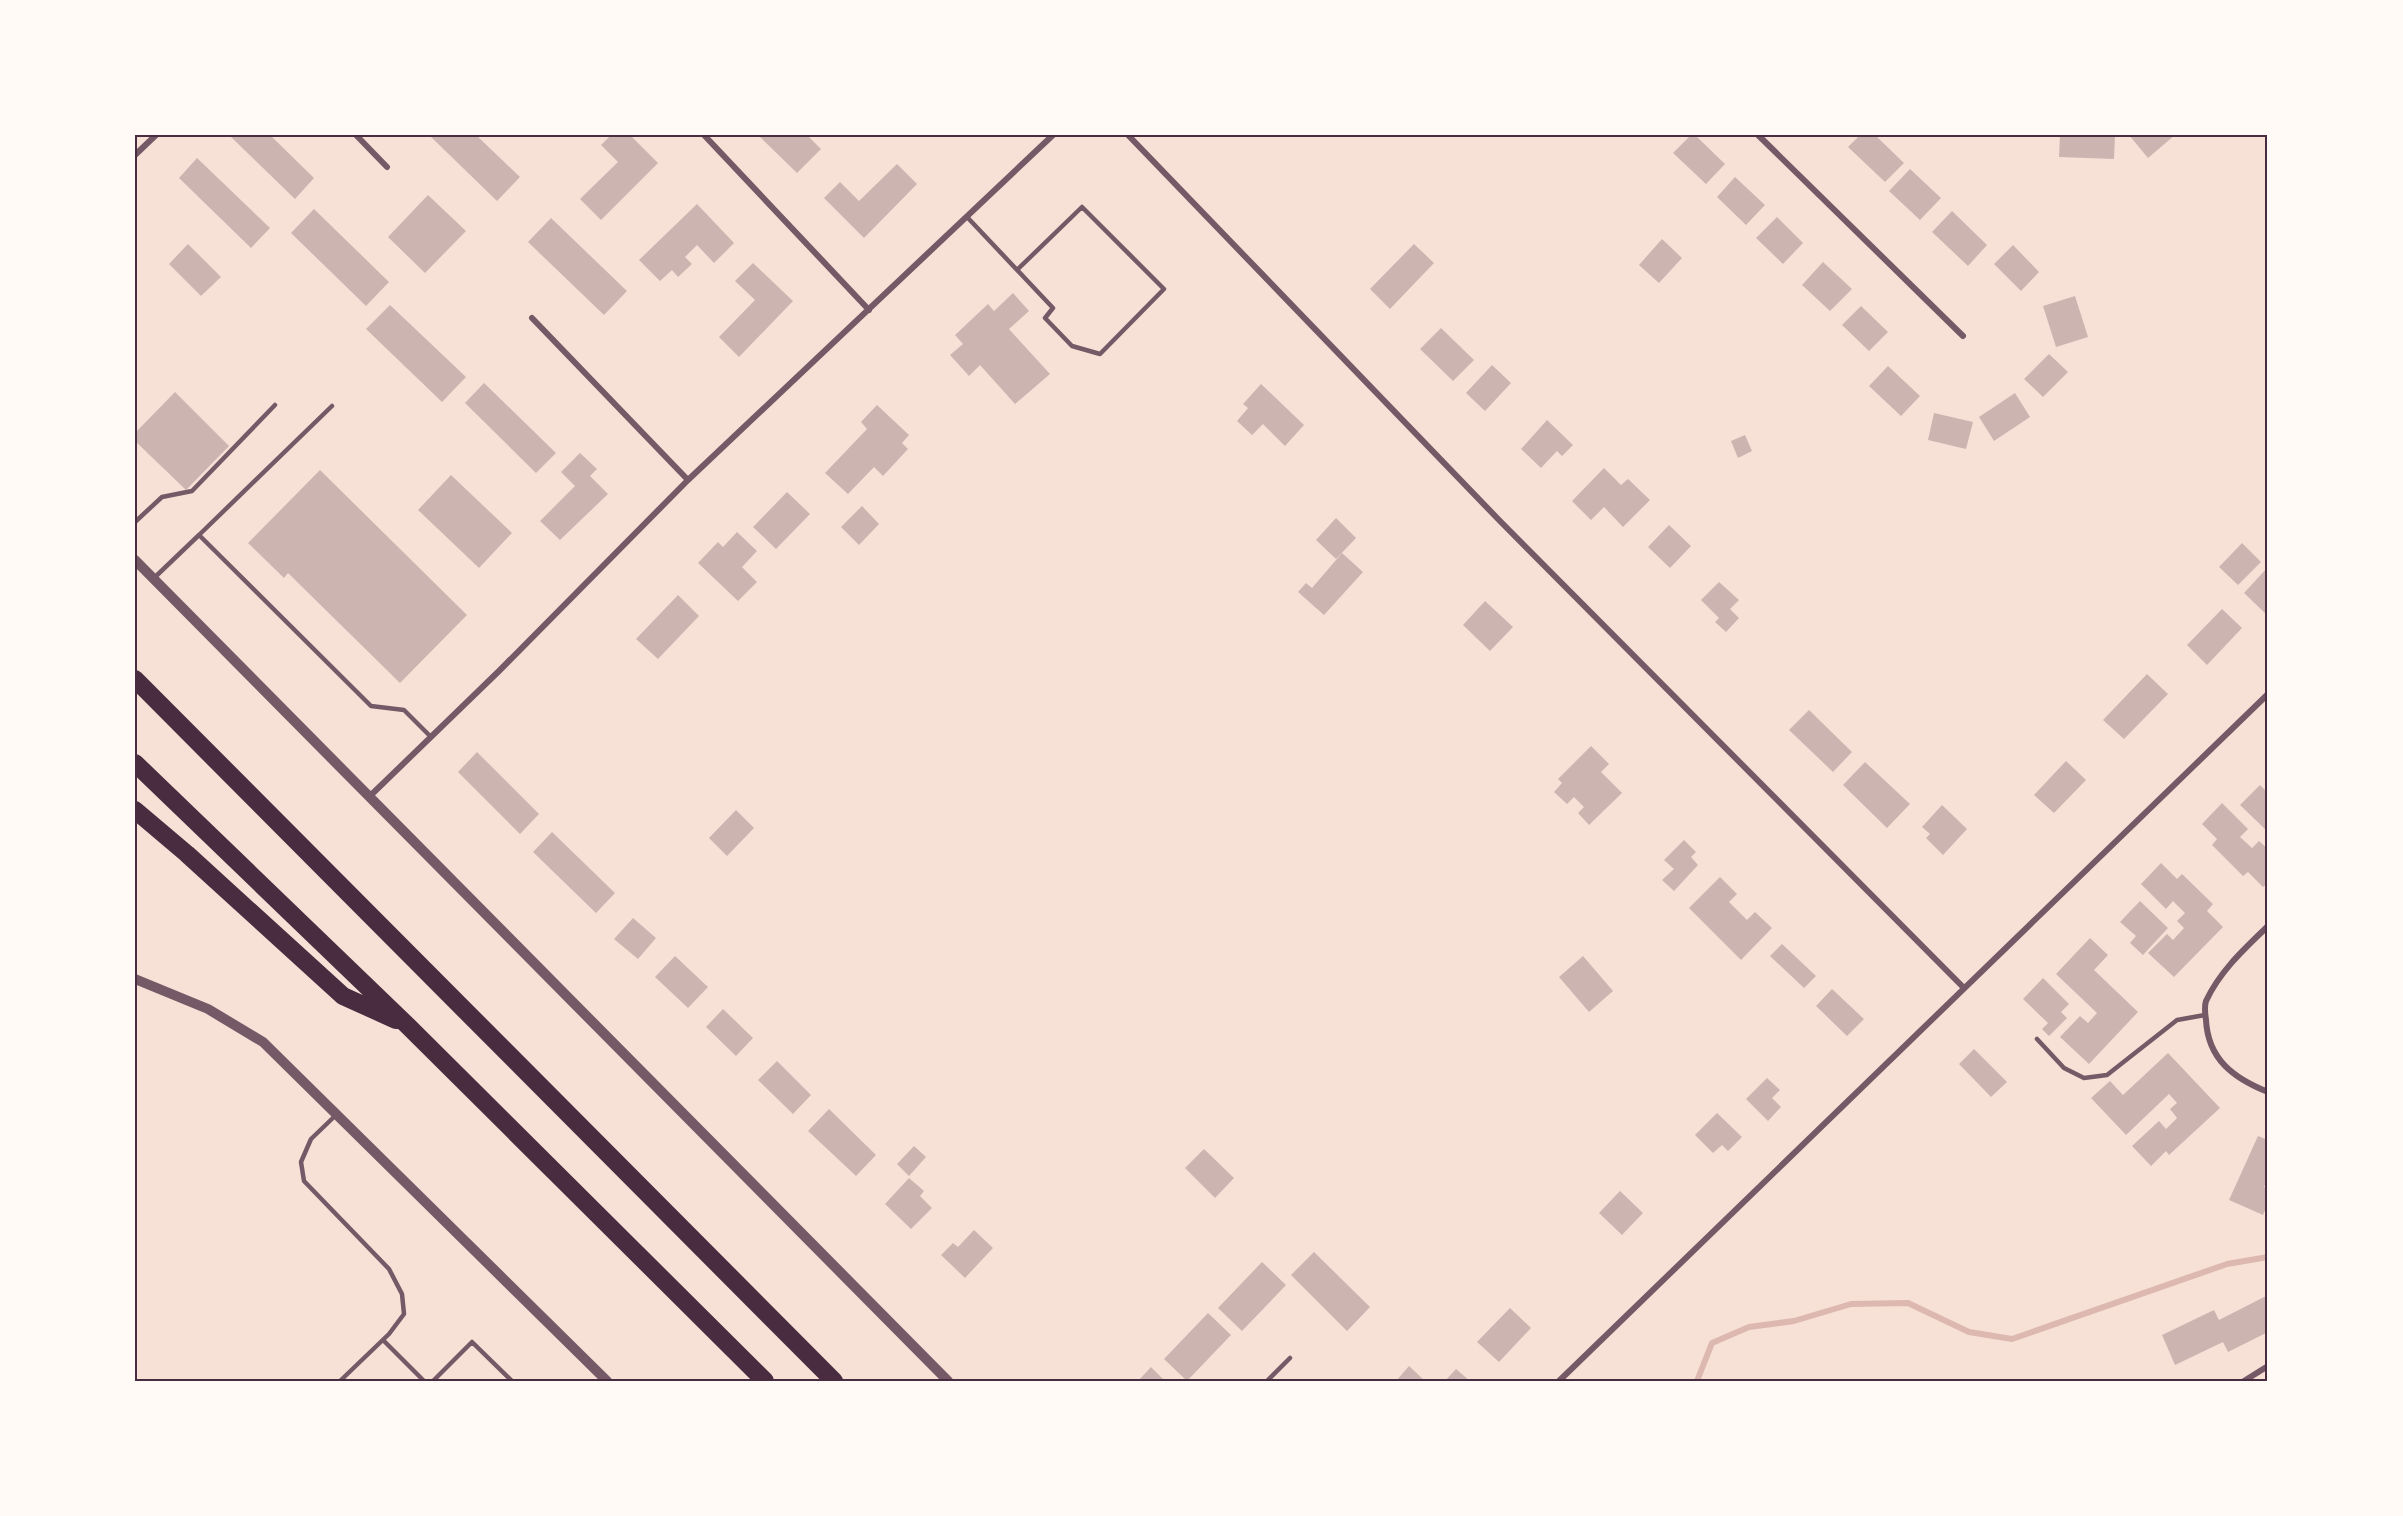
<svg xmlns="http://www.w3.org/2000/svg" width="2403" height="1516" font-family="'Zilla Slab',serif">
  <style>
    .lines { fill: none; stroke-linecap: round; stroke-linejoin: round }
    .stream { stroke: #dcb8b0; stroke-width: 6 }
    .building { fill: #ccb4b1 }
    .service { stroke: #755966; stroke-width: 4.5 }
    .minor { stroke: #755966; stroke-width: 6 }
    .tertiary { stroke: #755966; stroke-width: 10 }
    .motorway { stroke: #4a2c40; stroke-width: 18 }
    .neatline { fill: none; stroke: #4a2c40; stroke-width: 2 }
  </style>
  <rect width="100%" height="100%" fill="#f7e1d7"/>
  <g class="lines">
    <path class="stream" d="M 1697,1381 L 1712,1343 L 1749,1327 L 1794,1321 L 1851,1304 L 1908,1303 L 1969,1332 L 2012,1339 L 2227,1264 L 2268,1257"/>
  </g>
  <path class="building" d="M 229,135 L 270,135 L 314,178 L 295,199 Z
    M 429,135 L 476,135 L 520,177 L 497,201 Z
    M 611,135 L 630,135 L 658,163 L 601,220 L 580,199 L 618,162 L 601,145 Z
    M 758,135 L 807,135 L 821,149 L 797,173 Z
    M 1691,135 L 1695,135 L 1725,164 L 1706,184 L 1673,153 Z
    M 1860,135 L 1875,135 L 1904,163 L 1885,182 L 1848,147 Z
    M 2060,135 L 2115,135 L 2114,159 L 2059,157 Z
    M 2129,135 L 2175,135 L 2148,158 Z
    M 197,158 L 270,228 L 251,248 L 179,178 Z
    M 897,164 L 917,184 L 864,238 L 824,198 L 840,182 L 859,201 Z
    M 1910,169 L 1941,198 L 1920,220 L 1889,191 Z
    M 1735,177 L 1765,205 L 1746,225 L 1717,197 Z
    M 428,195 L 466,231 L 425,273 L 388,237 Z
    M 697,204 L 734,243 L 714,263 L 697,245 L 685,257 L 692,264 L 678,277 L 672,270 L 660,281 L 639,260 Z
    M 314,209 L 389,282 L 366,306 L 291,233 Z
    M 1952,211 L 1987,245 L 1968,266 L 1932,232 Z
    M 1777,217 L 1803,243 L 1783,264 L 1756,238 Z
    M 551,218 L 627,291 L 604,315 L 528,242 Z
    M 1662,239 L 1682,258 L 1659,283 L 1639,265 Z
    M 188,244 L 221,277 L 201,296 L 169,264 Z
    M 1414,244 L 1434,263 L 1390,309 L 1370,289 Z
    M 2013,245 L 2039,272 L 2021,291 L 1994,264 Z
    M 1823,262 L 1852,289 L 1830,311 L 1802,285 Z
    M 753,263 L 793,301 L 739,357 L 719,337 L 755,300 L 735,281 Z
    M 1013,293 L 1029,311 L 1009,329 L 1050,374 L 1015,404 L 980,365 L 969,376 L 950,355 L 963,344 L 955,335 L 988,304 L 994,311 Z
    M 2075,296 L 2088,337 L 2056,347 L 2043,306 Z
    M 390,305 L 466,377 L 442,402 L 366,329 Z
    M 1861,306 L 1888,332 L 1869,351 L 1842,325 Z
    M 1441,328 L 1474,360 L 1453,381 L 1420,349 Z
    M 2049,354 L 2068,372 L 2043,397 L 2024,379 Z
    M 1492,365 L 1511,383 L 1485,411 L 1466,393 Z
    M 1888,366 L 1920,396 L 1901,416 L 1869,386 Z
    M 484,383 L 556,453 L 536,473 L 465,403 Z
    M 1261,384 L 1304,425 L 1285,446 L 1263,424 L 1252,435 L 1237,421 L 1248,408 L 1243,404 Z
    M 175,392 L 229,446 L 186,490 L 135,441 L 135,433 Z
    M 2015,393 L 2030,417 L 1994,441 L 1979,417 Z
    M 877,405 L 909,435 L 902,443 L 908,449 L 883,476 L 874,467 L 848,494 L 825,473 L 867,429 L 861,422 Z
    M 1934,413 L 1973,422 L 1966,449 L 1928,440 Z
    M 1547,420 L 1573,445 L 1562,456 L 1557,451 L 1541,468 L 1521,449 Z
    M 1745,435 L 1752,451 L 1738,458 L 1731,441 Z
    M 580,453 L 597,469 L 590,476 L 608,494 L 560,540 L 540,521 L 575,486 L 561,472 Z
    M 1604,468 L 1621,485 L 1628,479 L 1650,500 L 1623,527 L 1604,507 L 1591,520 L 1572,501 Z
    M 320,470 L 467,615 L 400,683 L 288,573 L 284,578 L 248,543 Z
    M 451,475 L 512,533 L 479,568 L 418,510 Z
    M 787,492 L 810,514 L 776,549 L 753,527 Z
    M 862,506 L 879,524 L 859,545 L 841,527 Z
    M 1336,518 L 1356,538 L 1336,559 L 1316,540 Z
    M 1669,525 L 1691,546 L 1670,568 L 1648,547 Z
    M 737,532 L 757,551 L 742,567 L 757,582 L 738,601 L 698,563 L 718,542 L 723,547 Z
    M 2242,543 L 2261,562 L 2238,585 L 2219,567 Z
    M 1342,553 L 1363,572 L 1324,615 L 1298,592 L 1306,583 L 1312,588 Z
    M 2268,567 L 2268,612 L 2266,614 L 2244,593 Z
    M 1719,582 L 1739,600 L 1730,609 L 1739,618 L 1726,632 L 1715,622 L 1719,618 L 1701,600 Z
    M 678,595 L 699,616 L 658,659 L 636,639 Z
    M 1485,601 L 1513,627 L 1490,651 L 1463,625 Z
    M 2222,609 L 2242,628 L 2207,665 L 2187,645 Z
    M 2147,674 L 2168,694 L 2124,739 L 2103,720 Z
    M 1809,710 L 1852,752 L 1833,772 L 1789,730 Z
    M 1591,746 L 1609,764 L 1601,772 L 1622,793 L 1589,825 L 1578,813 L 1584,807 L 1574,797 L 1567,804 L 1554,792 L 1562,783 L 1558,779 Z
    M 477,752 L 539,814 L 520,834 L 458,772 Z
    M 2066,761 L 2086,780 L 2054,813 L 2034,795 Z
    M 1865,762 L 1910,804 L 1887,828 L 1843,785 Z
    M 2260,785 L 2268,793 L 2267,831 L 2240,805 Z
    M 2222,803 L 2248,829 L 2240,837 L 2252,848 L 2259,841 L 2267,848 L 2268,846 L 2268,883 L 2263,887 L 2248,872 L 2243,876 L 2212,845 L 2217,839 L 2202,824 Z
    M 1942,805 L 1967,829 L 1943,855 L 1926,838 L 1930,834 L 1922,827 Z
    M 736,810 L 754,828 L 727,856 L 709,838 Z
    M 552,832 L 615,893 L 596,913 L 533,852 Z
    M 1684,840 L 1696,852 L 1691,857 L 1698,865 L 1674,891 L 1662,880 L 1674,869 L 1664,860 Z
    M 2161,863 L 2177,879 L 2182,874 L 2213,904 L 2207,911 L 2223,927 L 2174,977 L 2148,953 L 2167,934 L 2173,940 L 2184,928 L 2177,921 L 2185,913 L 2173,901 L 2166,909 L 2141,884 Z
    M 1720,877 L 1737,894 L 1729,902 L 1747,920 L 1755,912 L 1772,928 L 1741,960 L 1689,908 Z
    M 2140,901 L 2168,928 L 2143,955 L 2130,943 L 2136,936 L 2120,922 Z
    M 633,918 L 656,938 L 638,959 L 614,939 Z
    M 2090,938 L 2108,955 L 2094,970 L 2138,1012 L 2089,1064 L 2060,1037 L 2080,1016 L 2088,1023 L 2097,1013 L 2056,974 Z
    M 1782,944 L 1816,976 L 1804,988 L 1770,956 Z
    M 675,956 L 708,987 L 688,1008 L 655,977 Z
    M 1583,956 L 1613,991 L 1589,1012 L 1559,977 Z
    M 2043,978 L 2069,1004 L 2061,1012 L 2067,1018 L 2049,1036 L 2042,1029 L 2048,1023 L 2023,999 Z
    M 1832,989 L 1864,1019 L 1847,1036 L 1816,1006 Z
    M 723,1009 L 753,1038 L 736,1056 L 706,1027 Z
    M 1974,1049 L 2007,1082 L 1991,1097 L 1959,1064 Z
    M 2168,1053 L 2220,1108 L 2169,1155 L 2166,1151 L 2151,1166 L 2132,1146 L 2159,1121 L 2166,1129 L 2177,1118 L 2170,1109 L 2177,1103 L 2169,1094 L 2126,1135 L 2091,1098 L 2110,1081 L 2123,1095 Z
    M 777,1061 L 811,1095 L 793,1114 L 758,1080 Z
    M 1767,1078 L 1780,1090 L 1772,1098 L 1781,1107 L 1768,1121 L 1746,1099 Z
    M 829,1109 L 876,1155 L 856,1176 L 808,1131 Z
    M 1717,1113 L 1742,1137 L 1728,1151 L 1722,1145 L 1713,1153 L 1695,1135 Z
    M 2258,1136 L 2268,1140 L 2268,1179 L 2264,1187 L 2268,1189 L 2268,1203 L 2263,1215 L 2229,1200 Z
    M 914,1146 L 926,1157 L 909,1176 L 897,1164 Z
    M 1204,1149 L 1234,1178 L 1215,1198 L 1185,1168 Z
    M 909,1178 L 924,1191 L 920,1196 L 932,1208 L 911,1229 L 885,1204 Z
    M 1620,1191 L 1643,1213 L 1622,1235 L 1599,1213 Z
    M 974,1230 L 993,1248 L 965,1278 L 941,1255 L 953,1243 L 958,1247 Z
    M 1314,1252 L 1370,1307 L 1347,1331 L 1291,1275 Z
    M 1262,1262 L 1286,1285 L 1242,1331 L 1218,1308 Z
    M 2266,1296 L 2268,1301 L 2268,1332 L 2228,1352 L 2223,1342 L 2175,1365 L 2162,1335 L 2214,1310 L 2219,1320 Z
    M 1510,1308 L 1531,1328 L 1499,1362 L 1477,1342 Z
    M 1208,1313 L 1231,1335 L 1187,1381 L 1164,1359 Z
    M 1409,1366 L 1425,1381 L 1396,1381 Z
    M 1151,1367 L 1165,1381 L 1138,1381 Z
    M 1456,1369 L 1470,1381 L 1445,1381 Z"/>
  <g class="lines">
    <path class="service" d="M 968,218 L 1053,308 L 1045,318 L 1072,346 L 1100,354 L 1164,289 L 1082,207 L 1017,270
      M 135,522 L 162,497 L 192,491 L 275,405
      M 199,535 L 332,406
      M 153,579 L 199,535 L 371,706 L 404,710 L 431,737
      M 2037,1039 L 2064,1068 L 2084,1078 L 2107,1075 L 2177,1020 L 2205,1015
      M 336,1115 L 311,1139 L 301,1162 L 304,1181 L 389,1269 L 402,1294 L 404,1314 L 389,1334 L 340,1381
      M 383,1340 L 424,1381
      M 433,1381 L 472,1342 L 512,1381
      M 1267,1381 L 1290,1358"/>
    <path class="minor" d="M 356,135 L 387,167
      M 704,135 L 869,310
      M 1128,135 L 1499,520 L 1964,988
      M 1758,135 L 1963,336
      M 135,155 L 156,135
      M 532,318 L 688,480
      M 370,796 L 499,671 L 688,480 L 1053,135
      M 2268,926 C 2244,949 2220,971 2206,1001 C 2204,1007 2205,1013 2206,1020 C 2208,1059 2233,1078 2268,1092
      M 1559,1381 L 2268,694
      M 2244,1381 L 2268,1366"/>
    <path class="tertiary" d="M 135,560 L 948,1381
      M 135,979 L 208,1009 L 263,1042 L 607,1381"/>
    <path class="motorway" d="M 135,679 L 834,1381
      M 135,763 L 408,1026 L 765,1381
      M 135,810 L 187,854 L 343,996 L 396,1020"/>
  </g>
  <rect width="2403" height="1516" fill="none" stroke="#fffaf5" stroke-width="273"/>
  <rect x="136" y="136" width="2130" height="1244" class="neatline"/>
</svg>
